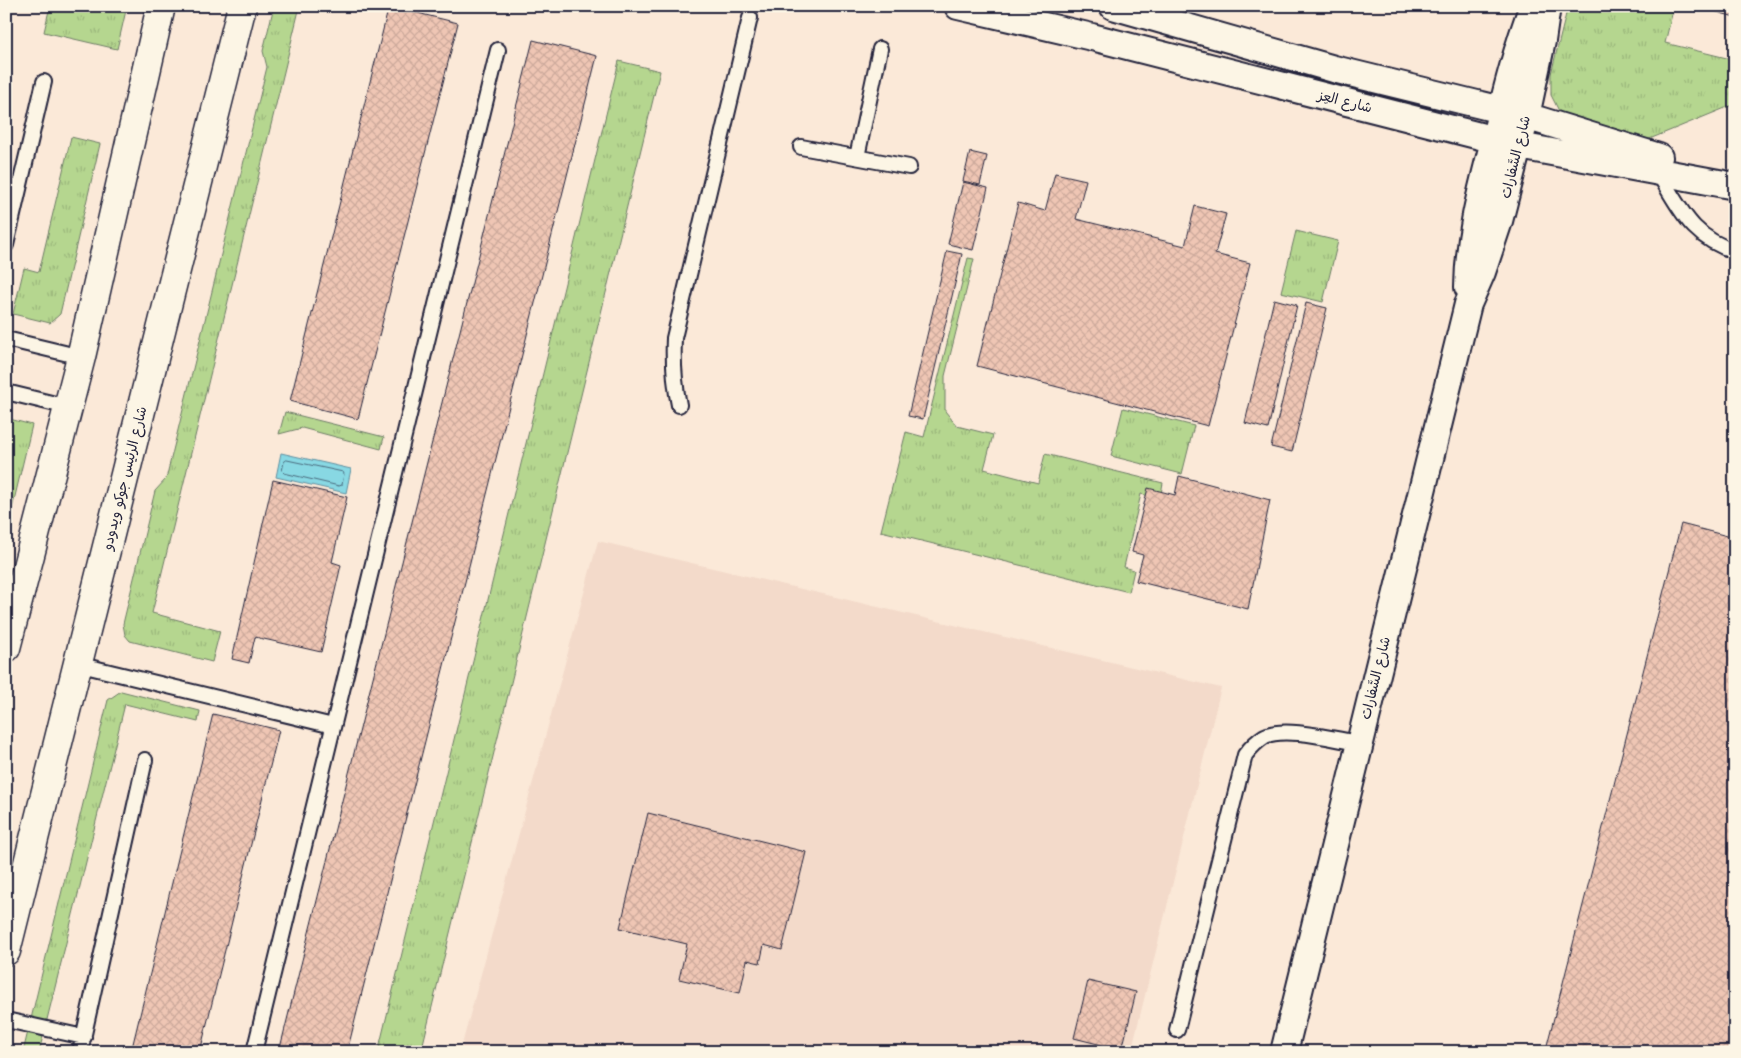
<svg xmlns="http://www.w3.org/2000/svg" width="1741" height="1058" font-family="'Playpen Sans','Playpen Sans Arabic',sans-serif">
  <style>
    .built { fill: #f3daca }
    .grass { fill: url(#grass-tufts); stroke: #6c7c65 }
    .water { fill: #88d8e3; stroke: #5f8fa0 }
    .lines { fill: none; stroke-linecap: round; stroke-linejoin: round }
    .shore { stroke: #4b6b7e; stroke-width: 1 }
    .building { fill: url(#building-cross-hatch); stroke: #22223b }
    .lane-casing { stroke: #22223b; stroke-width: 18 }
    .street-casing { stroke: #22223b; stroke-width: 30 }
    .secondary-casing { stroke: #22223b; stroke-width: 31 }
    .lane { stroke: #fcf5e5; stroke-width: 14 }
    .street { stroke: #fcf5e5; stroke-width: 26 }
    .secondary { stroke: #fcf5e5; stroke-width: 28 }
    .labels { text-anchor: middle; stroke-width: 4.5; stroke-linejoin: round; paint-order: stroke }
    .street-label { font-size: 14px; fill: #22223b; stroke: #fcf5e5 }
  </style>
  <defs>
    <pattern id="grass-tufts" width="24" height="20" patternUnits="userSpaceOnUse" patternTransform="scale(1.25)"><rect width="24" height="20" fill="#b5d68f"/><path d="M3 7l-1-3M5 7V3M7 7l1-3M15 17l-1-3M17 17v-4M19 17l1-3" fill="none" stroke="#9bb77c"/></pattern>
    <pattern id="building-cross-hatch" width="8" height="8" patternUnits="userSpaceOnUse" patternTransform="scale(1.25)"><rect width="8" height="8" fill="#efc6b4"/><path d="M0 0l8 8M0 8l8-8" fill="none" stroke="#cdaa9c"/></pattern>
  </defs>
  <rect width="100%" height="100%" fill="#fbe9d8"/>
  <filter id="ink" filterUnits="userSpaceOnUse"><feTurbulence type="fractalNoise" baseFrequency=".02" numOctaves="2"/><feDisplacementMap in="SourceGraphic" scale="10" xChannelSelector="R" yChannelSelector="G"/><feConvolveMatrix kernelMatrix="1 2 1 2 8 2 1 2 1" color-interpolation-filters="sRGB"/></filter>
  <g filter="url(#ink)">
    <path class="built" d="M 598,541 L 1221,688 L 1131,1052 L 460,1052 Z"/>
    <path class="grass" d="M 50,6 L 127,6 L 117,49 L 44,32 Z
      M 274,6 L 300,6 L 152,613 L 220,631 L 212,662 L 130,641 L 125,635 L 123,624 L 155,491 L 166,479 L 267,67 L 263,51 Z
      M 1568,6 L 1674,6 L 1665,43 L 1735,60 L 1735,104 L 1647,140 L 1560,113 L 1551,95 L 1551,74 Z
      M 619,61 L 660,71 L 421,1052 L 378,1052 Z
      M 71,137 L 100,144 L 60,314 L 50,323 L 13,314 L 24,268 L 39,272 Z
      M 1296,231 L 1338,241 L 1323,302 L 1281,292 Z
      M 968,258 L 974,259 L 945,376 L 945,411 L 957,426 L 993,435 L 984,469 L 1038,483 L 1045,454 L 1163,483 L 1160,499 L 1141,494 L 1124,567 L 1134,570 L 1129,592 L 881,531 L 906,432 L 924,437 Z
      M 1123,408 L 1194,426 L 1182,474 L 1111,456 Z
      M 285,412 L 384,437 L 381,449 L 302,428 L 279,434 Z
      M 6,418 L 32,425 L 6,534 Z
      M 121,691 L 200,711 L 198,722 L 125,704 L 39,1052 L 23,1052 L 108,700 Z"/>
    <path class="water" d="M 281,453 L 351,469 L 346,493 L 276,477 Z"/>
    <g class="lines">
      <path class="shore" d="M 287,460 L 343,472 L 344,474 L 342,485 L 339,486 L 284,473 L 282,471 L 284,462 Z"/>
    </g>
    <path class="building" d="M 389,6 L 458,23 L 358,419 L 290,401 Z
      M 1695,6 L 1735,6 L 1735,17 Z
      M 533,40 L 597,56 L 347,1052 L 279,1052 Z
      M 970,152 L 987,156 L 980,185 L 963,181 Z
      M 1055,173 L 1086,180 L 1076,219 L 1185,246 L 1195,206 L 1226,214 L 1215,254 L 1250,263 L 1208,426 L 977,366 L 1018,203 L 1045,211 Z
      M 963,182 L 988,188 L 973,250 L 948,244 Z
      M 947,251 L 962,254 L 923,419 L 908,416 Z
      M 1274,299 L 1297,305 L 1268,429 L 1245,423 Z
      M 1306,303 L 1327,308 L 1292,452 L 1271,447 Z
      M 1179,476 L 1270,500 L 1248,609 L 1136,581 L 1143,555 L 1132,552 L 1148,488 L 1175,495 Z
      M 273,480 L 347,497 L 332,562 L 341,565 L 321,652 L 255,637 L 249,663 L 232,659 Z
      M 1681,524 L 1735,538 L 1735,1039 L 1732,1052 L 1558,1052 L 1546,1049 Z
      M 213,714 L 279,730 L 200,1052 L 131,1052 Z
      M 648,813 L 806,852 L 782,950 L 764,945 L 760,963 L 747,960 L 740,993 L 679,979 L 687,944 L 620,928 Z
      M 1088,981 L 1136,992 L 1122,1050 L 1074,1038 Z"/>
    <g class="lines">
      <defs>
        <path id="lane" d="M 801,147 L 909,167
          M 857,157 L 880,49
          M 1658,173 C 1681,209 1691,238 1735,251
          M 6,245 L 44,82
          M 6,339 L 81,357
          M 6,392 L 68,407
          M 679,405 C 674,382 673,361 674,338 L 750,18
          M 77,664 L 333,726
          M 6,1020 L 84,1037
          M 1177,1030 L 1245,755 C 1251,747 1257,741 1265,736 C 1285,726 1337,740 1359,743
          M 80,1052 L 145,760
          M 254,1052 L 498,50"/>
        <path id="street" d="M 958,6 L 1092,37 L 1519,146 L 1735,186
          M 1113,6 L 1334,69 L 1526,116 L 1659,157
          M 1468,287 C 1469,234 1481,191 1494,141 C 1505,96 1516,50 1533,6
          M 1284,1052 L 1468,304 L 1482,272 L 1499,221 L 1526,116 L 1542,41 L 1547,6"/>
        <path id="secondary" d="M 6,648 L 81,357 L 161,6
          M 6,951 L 242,6"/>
      </defs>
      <use href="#lane" class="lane-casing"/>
      <use href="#street" class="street-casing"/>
      <use href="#secondary" class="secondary-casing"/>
      <use href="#lane" class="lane"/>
      <use href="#street" class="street"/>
      <use href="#secondary" class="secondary"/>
    </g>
  </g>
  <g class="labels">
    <g class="street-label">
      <text transform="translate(1345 101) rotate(14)" y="5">شارع العِز</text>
      <text transform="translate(1515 157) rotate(-76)" y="5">شارع السَّفارات</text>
      <text transform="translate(124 478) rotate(-76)" y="5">شارع الرئيس جوكو ويدودو</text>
      <text transform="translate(1375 678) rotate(-76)" y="5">شارع السَّفارات</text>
    </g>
  </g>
  <rect width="1741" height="1058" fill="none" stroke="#fcf5e5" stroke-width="25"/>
  <rect x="12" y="12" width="1716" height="1033" fill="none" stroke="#22223b" stroke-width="2" filter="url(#ink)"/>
</svg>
